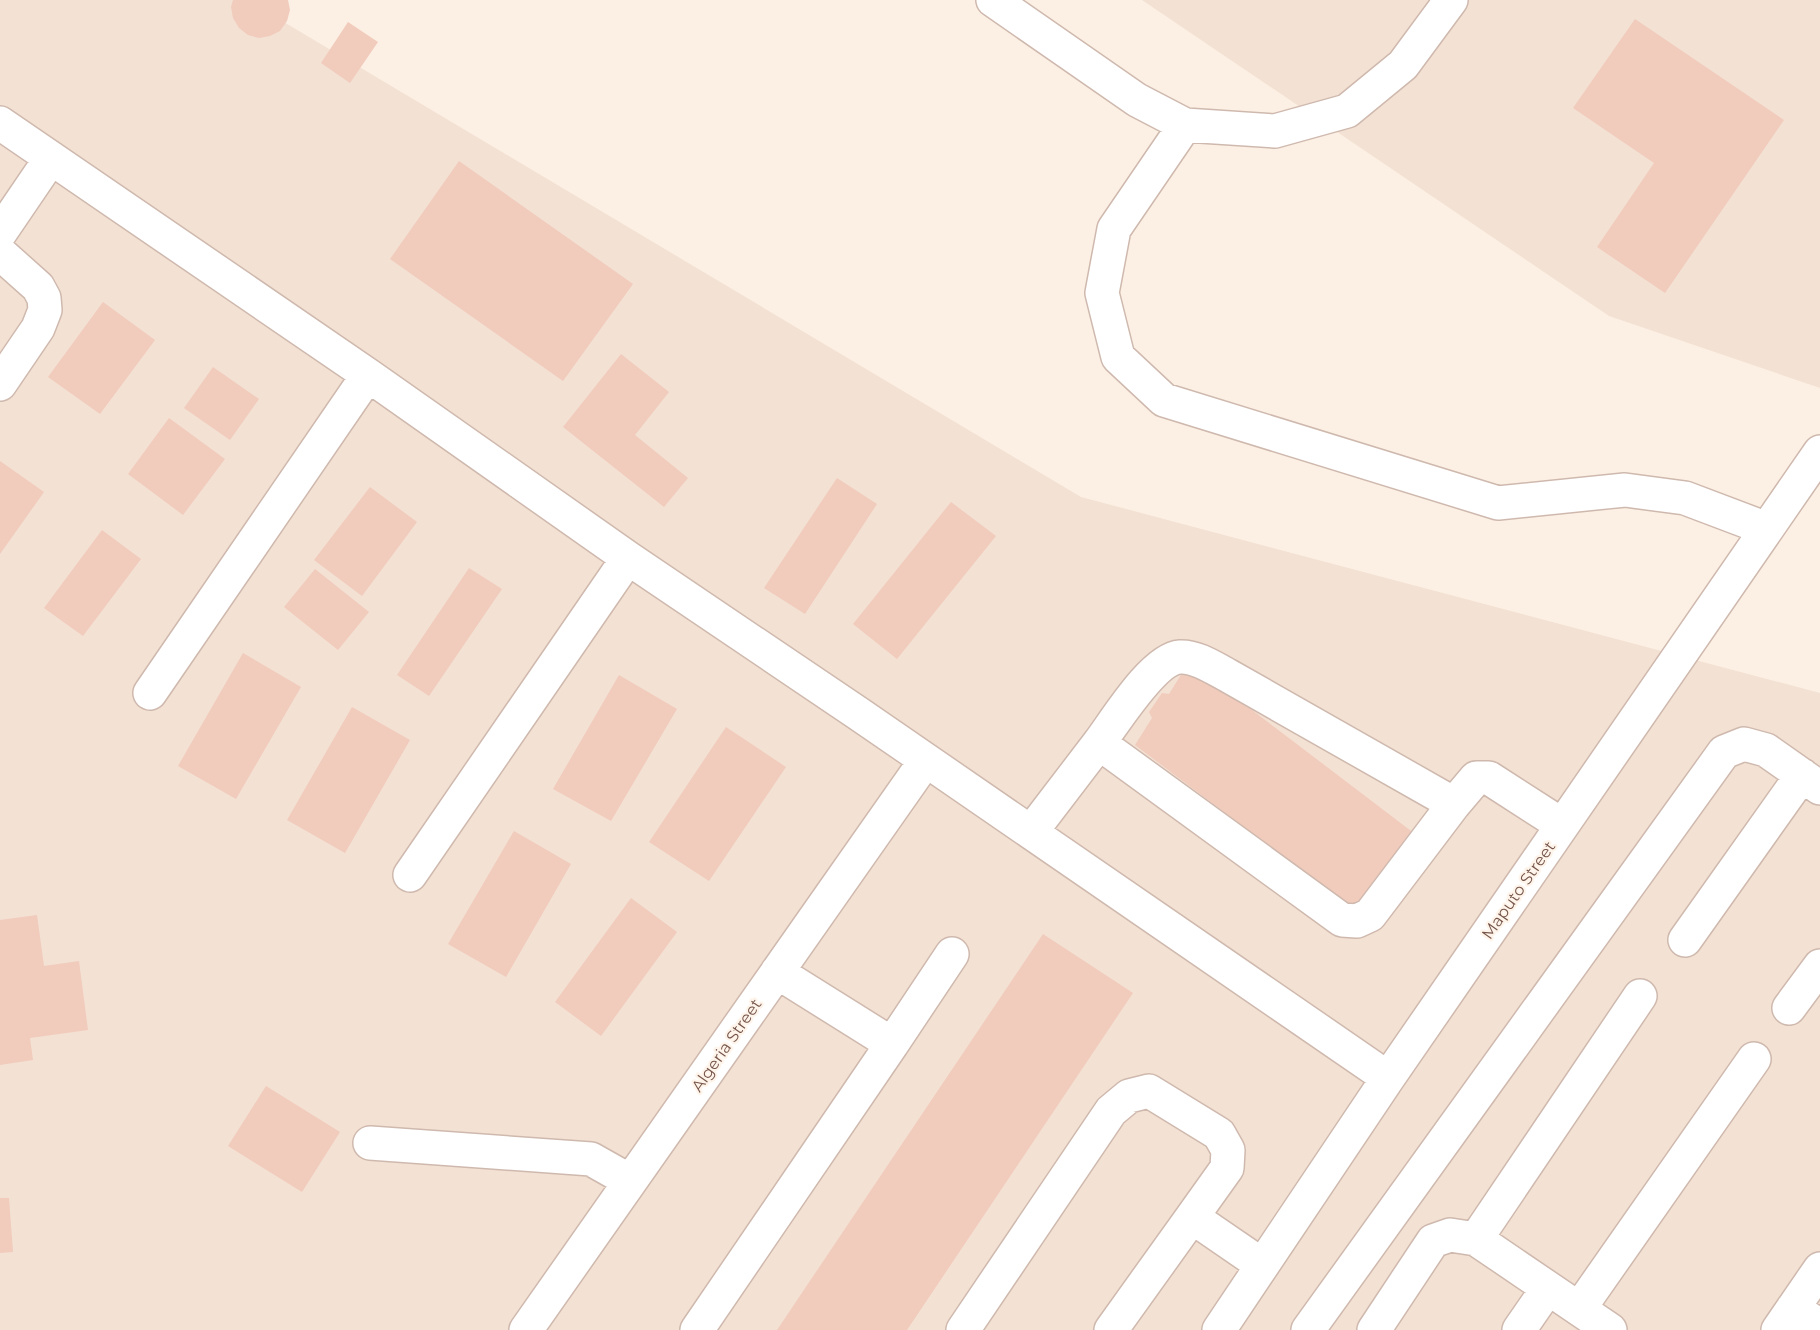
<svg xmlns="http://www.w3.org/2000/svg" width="1820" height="1330" font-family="Montserrat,sans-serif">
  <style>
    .residential { fill: #f3e1d3 }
    .building { fill: #f1cbbc }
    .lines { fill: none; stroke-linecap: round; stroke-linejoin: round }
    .minor-casing { stroke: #cfb9ae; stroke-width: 36 }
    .minor { stroke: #fff; stroke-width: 33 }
    .labels { text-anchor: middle; stroke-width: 4.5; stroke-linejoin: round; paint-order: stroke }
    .street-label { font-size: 16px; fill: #74544a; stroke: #fff4ea }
  </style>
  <rect width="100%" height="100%" fill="#fcf0e4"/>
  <path class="residential" d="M 0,0 L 247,0 L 1081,497 L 1820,693 L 1820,1330 L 0,1330 Z
    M 1142,0 L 1820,0 L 1820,388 L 1609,316 Z"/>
  <path class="building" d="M 233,0 L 288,0 L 290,10 L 287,21 L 280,31 L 270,36 L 259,38 L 248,35 L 239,28 L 233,18 L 231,7 Z
    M 1635,19 L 1784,120 L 1665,293 L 1597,247 L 1654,163 L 1573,108 Z
    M 348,22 L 378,42 L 350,83 L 321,63 Z
    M 459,161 L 633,284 L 563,381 L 390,259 Z
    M 103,302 L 155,340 L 100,414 L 48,377 Z
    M 621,354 L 669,392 L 635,435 L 688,478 L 664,507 L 563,427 Z
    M 213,367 L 259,399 L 230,440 L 184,408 Z
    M 169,418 L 225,459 L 183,515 L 128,474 Z
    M 0,461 L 44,492 L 0,554 Z
    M 837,478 L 877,504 L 805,614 L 764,588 Z
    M 370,487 L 417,522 L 362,596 L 314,560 Z
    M 951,502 L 996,536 L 897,659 L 853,624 Z
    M 102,530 L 141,559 L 83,636 L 44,608 Z
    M 469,568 L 502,589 L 429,696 L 397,675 Z
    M 315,569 L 369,612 L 338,650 L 284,607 Z
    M 243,653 L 301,687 L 236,799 L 178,766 Z
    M 1189,662 L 1419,837 L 1358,913 L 1135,745 L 1152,718 L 1149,712 L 1162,693 L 1169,694 Z
    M 619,675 L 677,709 L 611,821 L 553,789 Z
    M 352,707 L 410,740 L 345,853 L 287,820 Z
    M 726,727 L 786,767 L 709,881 L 649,842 Z
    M 514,831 L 571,864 L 506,977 L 448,944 Z
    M 631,898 L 677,932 L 601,1036 L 555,1002 Z
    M 37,915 L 44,966 L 79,961 L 88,1030 L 30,1038 L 33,1060 L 0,1065 L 0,920 Z
    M 1043,934 L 1133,993 L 907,1330 L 777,1330 Z
    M 266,1086 L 340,1132 L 302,1192 L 228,1146 Z
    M 0,1198 L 9,1198 L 13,1252 L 0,1253 Z"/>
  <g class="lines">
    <defs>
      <path id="minor" d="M 993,0 L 1137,100 L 1185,125 L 1275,131 L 1347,111 L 1403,65 L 1451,0
        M 0,123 L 368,375 L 628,558 L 859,714 L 1388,1078
        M 1185,125 L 1114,229 L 1102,293 L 1118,357 L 1164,400 L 1498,503 L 1625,490 L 1685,498 L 1767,529
        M 0,233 L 51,158
        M 0,253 L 38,287 L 44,298 L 45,310 L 38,328 L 0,384
        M 150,693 L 368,375
        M 1099,743 C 1115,722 1153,659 1180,657 C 1196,656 1214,668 1227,675 L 1454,804
        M 1031,832 L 1099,743 L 1342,920 L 1357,921 L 1370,915 L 1454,804 L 1476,778 L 1489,778 L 1562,825
        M 410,875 L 628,558
        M 1685,940 L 1802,775
        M 1789,1008 L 1820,966
        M 892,1044 L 952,954
        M 370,1143 L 591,1159 L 630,1181
        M 1476,1239 L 1640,996
        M 1793,1308 L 1820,1326
        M 1579,1309 L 1754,1059
        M 526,1330 L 926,760
        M 697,1330 L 892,1044 L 777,972
        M 963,1330 L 1111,1111 L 1129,1096 L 1149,1091 L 1219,1134 L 1228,1150 L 1227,1168 L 1192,1217
        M 1111,1330 L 1192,1217 L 1262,1265
        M 1219,1330 L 1388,1078 L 1820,452
        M 1308,1330 L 1724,752 L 1744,744 L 1766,750 L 1820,788
        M 1374,1330 L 1433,1241 L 1450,1235 L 1476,1239 L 1610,1330
        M 1519,1330 L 1548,1288
        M 1778,1330 L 1820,1269"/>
    </defs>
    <use href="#minor" class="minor-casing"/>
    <use href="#minor" class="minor"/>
  </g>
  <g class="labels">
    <g class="street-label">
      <text transform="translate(1518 890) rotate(-55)" y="6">Maputo Street</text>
      <text transform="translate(726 1045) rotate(-55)" y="6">Algeria Street</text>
    </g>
  </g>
</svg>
